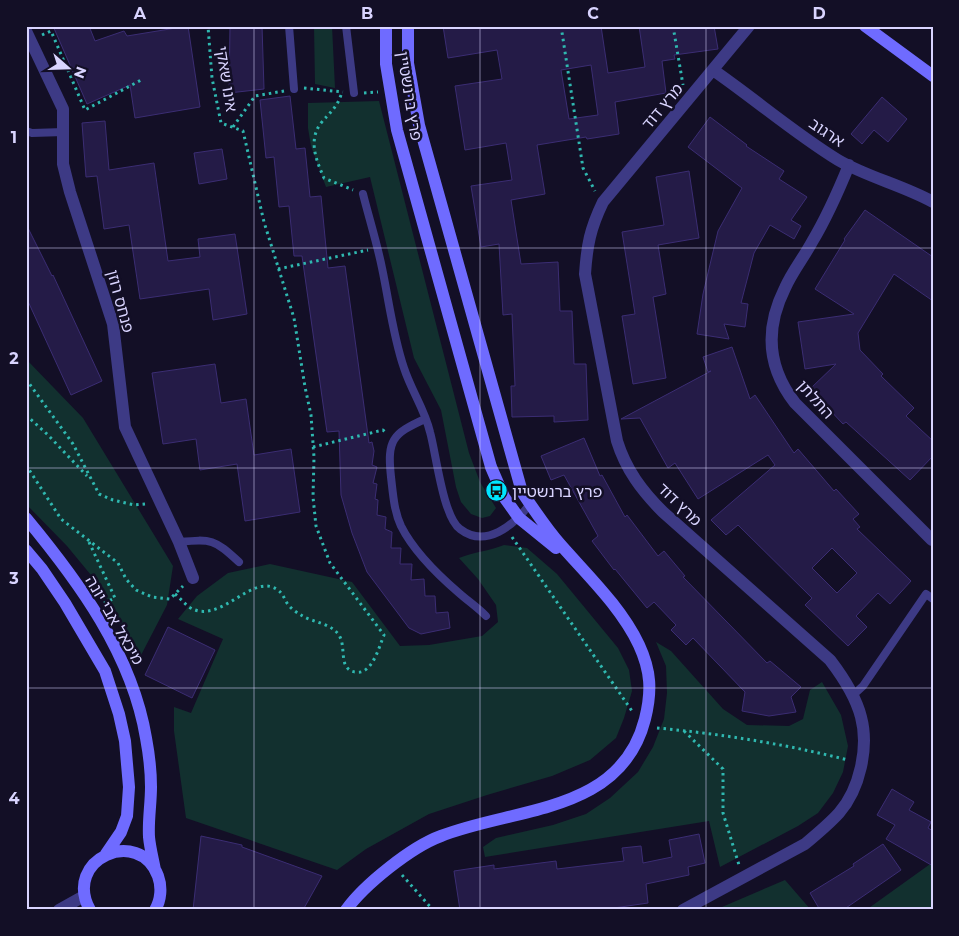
<svg xmlns="http://www.w3.org/2000/svg" width="959" height="936" font-family="Montserrat,'Noto Sans Hebrew',sans-serif">
  <style>
    .green { fill: #12302f }
    .building { fill: #241b47; stroke: #3b2d73; fill-rule: evenodd }
    .lines { fill: none; stroke-linecap: round; stroke-linejoin: round }
    .path { stroke: #2fb8b0; stroke-width: 3; stroke-dasharray: 2.5 4; stroke-linecap: butt }
    .lane { stroke: #3d3a85; stroke-width: 8 }
    .street { stroke: #3d3a85; stroke-width: 12 }
    .secondary { stroke: #6f6bff; stroke-width: 12 }
    .grid { fill: none; stroke: #d9d4ff; stroke-width: 1; stroke-opacity: 0.55 }
    .labels { text-anchor: middle; stroke-width: 5; stroke-linejoin: round; paint-order: stroke }
    .street-label { font-size: 16px; fill: #d9d4ff; stroke: #130f26 }
    .poi-label { font-size: 16px; fill: #d9d4ff; stroke: #130f26; text-anchor: start }
    .neatline { fill: none; stroke: #d9d4ff; stroke-width: 2 }
    .grid-label { font-size: 16px; text-anchor: middle; font-weight: bold; fill: #d9d4ff }
  </style>
  <rect width="100%" height="100%" fill="#130f26"/>
  <path class="green" d="M 314,26 L 332,26 L 335,88 L 315,84 Z
    M 379,101 L 469,453 L 480,482 L 496,508 L 490,516 L 482,518 L 471,514 L 461,502 L 456,487 L 441,410 L 414,358 L 370,177 L 326,187 L 311,146 L 308,128 L 308,103 Z
    M 26,359 L 83,418 L 173,566 L 167,605 L 138,661 L 100,586 L 67,546 L 26,504 Z
    M 504,545 L 527,548 L 557,574 L 618,648 L 629,670 L 632,691 L 624,718 L 616,738 L 590,760 L 552,776 L 487,795 L 429,814 L 366,849 L 337,870 L 186,818 L 174,731 L 174,707 L 191,713 L 223,639 L 178,619 L 197,596 L 228,573 L 270,564 L 352,582 L 400,646 L 429,645 L 482,636 L 498,622 L 496,605 L 478,579 L 459,558 C 474,552 489,551 504,545 Z
    M 656,642 L 671,651 L 723,709 L 747,725 L 789,726 L 803,719 L 810,690 L 822,682 L 841,715 L 848,746 L 843,772 L 833,793 L 818,813 L 798,826 L 720,867 L 709,821 L 485,857 L 483,847 L 496,838 L 553,825 L 586,814 L 610,798 L 638,772 L 653,747 L 664,719 L 667,693 L 666,666 Z
    M 933,862 L 933,910 L 866,910 Z
    M 785,880 L 811,910 L 715,910 Z"/>
  <path class="building" d="M 53,26 L 89,26 L 95,41 L 124,31 L 127,36 L 188,26 L 200,107 L 135,118 L 130,85 L 87,104 Z
    M 230,26 L 262,26 L 264,89 L 229,93 Z
    M 443,26 L 601,26 L 608,73 L 645,67 L 639,26 L 714,26 L 718,49 L 674,55 L 675,59 L 662,61 L 666,93 L 615,102 L 619,134 L 587,139 L 586,137 L 537,145 L 545,194 L 511,200 L 521,264 L 558,262 L 560,311 L 572,311 L 574,364 L 586,364 L 588,420 L 554,422 L 554,416 L 512,417 L 511,386 L 515,386 L 512,314 L 503,315 L 499,244 L 481,247 L 471,186 L 512,180 L 506,143 L 465,150 L 455,86 L 502,79 L 497,50 L 448,58 ZM 591,65 L 598,115 L 569,119 L 561,70 Z
    M 290,96 L 296,149 L 305,148 L 310,197 L 321,196 L 328,268 L 345,266 L 369,443 L 372,442 L 374,451 L 372,465 L 377,467 L 373,483 L 377,484 L 375,499 L 378,500 L 377,515 L 386,517 L 385,529 L 392,532 L 391,548 L 401,548 L 400,564 L 412,564 L 411,580 L 424,579 L 425,596 L 435,596 L 436,613 L 448,612 L 450,628 L 421,634 L 409,628 L 367,572 L 352,533 L 341,495 L 339,431 L 327,432 L 302,256 L 294,256 L 289,206 L 279,207 L 274,157 L 266,158 L 260,100 Z
    M 882,97 L 907,119 L 888,142 L 874,130 L 862,144 L 851,134 Z
    M 710,117 L 747,145 L 746,146 L 784,171 L 779,179 L 807,197 L 791,220 L 801,226 L 794,239 L 770,225 L 754,253 L 741,303 L 748,304 L 745,327 L 724,324 L 729,339 L 697,334 L 703,294 L 718,231 L 742,188 L 688,147 Z
    M 105,121 L 109,170 L 154,163 L 168,261 L 200,257 L 198,239 L 235,234 L 247,314 L 213,320 L 209,289 L 140,299 L 129,225 L 104,229 L 97,176 L 86,177 L 82,123 Z
    M 222,149 L 227,179 L 199,184 L 194,153 Z
    M 689,171 L 699,238 L 658,245 L 666,294 L 653,297 L 666,378 L 633,384 L 622,316 L 635,314 L 622,232 L 664,225 L 656,177 Z
    M 865,210 L 933,257 L 933,301 L 894,274 L 858,333 L 860,350 L 883,374 L 881,376 L 914,408 L 906,416 L 933,441 L 933,456 L 910,480 L 846,422 L 843,424 L 810,389 L 836,364 L 805,369 L 798,322 L 854,314 L 815,289 L 845,240 L 844,239 Z
    M 26,224 L 52,276 L 53,275 L 102,381 L 71,395 L 26,297 Z
    M 732,347 L 750,399 L 755,395 L 794,453 L 798,449 L 834,491 L 836,489 L 859,514 L 853,519 L 860,527 L 857,529 L 911,581 L 890,604 L 878,593 L 856,616 L 867,627 L 848,646 L 805,605 L 812,598 L 738,525 L 726,535 L 711,520 L 775,465 L 768,455 L 698,499 L 675,463 L 668,468 L 640,418 L 621,419 L 711,371 L 708,372 L 703,357 ZM 832,548 L 857,573 L 837,593 L 812,568 Z
    M 215,364 L 221,403 L 246,399 L 254,455 L 291,449 L 300,512 L 245,521 L 237,464 L 200,470 L 196,439 L 163,444 L 152,373 Z
    M 584,438 L 600,476 L 602,475 L 625,517 L 627,515 L 658,556 L 664,551 L 685,576 L 683,577 L 767,663 L 770,661 L 801,687 L 791,697 L 796,712 L 769,716 L 742,711 L 745,692 L 693,638 L 686,645 L 671,630 L 676,625 L 654,602 L 647,608 L 615,569 L 614,570 L 592,541 L 598,536 L 564,475 L 551,480 L 541,456 Z
    M 168,627 L 215,650 L 192,698 L 145,675 Z
    M 892,789 L 914,802 L 909,810 L 931,822 L 928,828 L 933,831 L 933,866 L 886,839 L 895,825 L 877,815 Z
    M 699,834 L 705,863 L 688,867 L 689,875 L 646,884 L 648,903 L 600,910 L 460,910 L 454,871 L 494,865 L 494,869 L 556,861 L 557,869 L 624,861 L 622,848 L 641,846 L 643,863 L 672,857 L 669,840 Z
    M 201,836 L 242,845 L 242,847 L 322,876 L 303,910 L 193,910 Z
    M 883,844 L 901,870 L 843,910 L 820,910 L 810,893 L 854,866 L 853,864 Z"/>
  <g class="lines">
    <path class="path" d="M 561,26 L 583,168 L 595,191
      M 673,26 L 683,85
      M 42,35 L 51,31 L 85,110 L 143,79
      M 304,88 L 343,92
      M 364,93 L 378,92
      M 341,95 C 336,109 330,112 321,123 C 308,140 316,160 324,178 L 353,190
      M 233,127 L 255,96 L 284,91
      M 278,269 L 368,250
      M 26,379 L 73,444 L 99,494 L 113,500 L 134,505 L 145,504
      M 26,415 L 48,435 L 87,476
      M 313,447 L 383,430 L 385,432
      M 26,465 L 61,519 L 118,563 L 126,579 L 136,590 L 152,597 L 170,599 L 183,586
      M 512,537 L 632,711
      M 89,542 L 115,598 L 104,603
      M 175,594 C 180,598 184,603 189,607 C 220,627 252,571 278,590 C 283,594 284,598 287,603 C 290,608 296,612 301,615 C 313,623 333,623 340,637 C 344,645 342,656 345,664 C 347,669 351,672 356,672 C 372,675 379,647 384,635 L 330,563 L 316,526 L 313,497 L 314,457 L 311,415 L 305,387 L 294,318 L 264,222 L 243,131 L 221,123 L 212,78 L 208,26
      M 657,728 C 722,734 785,744 848,760
      M 684,731 L 723,769 L 723,813 L 739,865
      M 402,875 L 433,910"/>
    <path class="lane" d="M 289,26 L 294,89
      M 346,26 L 354,93
      M 26,131 L 32,133 L 64,132
      M 363,194 C 369,218 377,243 382,268 C 389,301 393,336 404,368 C 411,390 425,410 430,432 C 436,453 443,517 460,529 C 486,549 514,525 530,504
      M 425,419 C 392,434 387,440 391,477 C 393,494 394,511 401,526 C 414,552 438,575 459,593 C 468,601 477,607 486,616
      M 179,542 C 212,539 214,539 239,562
      M 852,696 L 863,686 L 926,594 L 933,599"/>
    <path class="street" d="M 26,31 L 63,109 L 63,164 L 70,192 L 113,324 L 125,427 L 179,542 L 193,578
      M 713,70 C 755,99 794,133 838,160 C 867,177 902,185 933,202
      M 849,165 C 838,192 827,217 812,242 C 804,257 792,272 785,288 C 765,328 767,367 795,403 L 932,540
      M 59,910 L 84,896
      M 683,910 L 805,844 C 817,834 829,824 839,813 C 860,789 869,747 861,717 C 856,697 843,677 830,660 L 663,512 C 642,491 626,470 617,441 L 585,274 C 587,245 590,229 603,202 L 749,26"/>
    <path class="secondary" d="M 386,26 L 386,64 L 397,130 L 491,467 L 504,497 L 519,518 L 556,548
      M 865,26 L 933,76
      M 26,518 C 79,582 132,654 146,738 C 149,754 151,771 151,787 C 151,804 148,820 149,837 C 150,848 153,859 155,870
      M 26,550 L 42,569 L 65,603 L 105,671 L 119,714 L 125,741 L 129,787 L 127,816 L 121,832 L 106,854
      M 90,910 C 62,859 139,826 158,876 C 162,887 161,900 155,910
      M 346,910 C 364,885 411,847 441,836 C 515,807 621,814 645,719 C 652,691 651,671 639,645 C 621,607 588,576 560,544 C 546,528 534,510 522,492 L 419,125 L 408,63 L 408,26"/>
  </g>
  <path class="grid" d="M 254,26 L 254,910M 480,26 L 480,910M 706,26 L 706,910M 26,248 L 933,248M 26,468 L 933,468M 26,688 L 933,688"/>
  <defs>
    <symbol id="bus-disc" viewBox="-11 -11 22 22"><circle r="9.5" fill="#00e5ff" stroke="#130f26"/><path d="M-5-6H5V4H4V6H2V4H-2V6H-4V4H-5ZM-3.5-4V0h7V-4ZM-3.5 1.2v1.5H-2V1.2ZM2 1.2v1.5H3.5V1.2Z" fill="#111"/></symbol>
  </defs>
  <g fill-rule="evenodd">
    <use href="#bus-disc" x="484" y="478" width="25" height="25"/>
  </g>
  <g class="labels">
    <g class="street-label">
      <text transform="translate(227 79) rotate(81)" y="6">אינו שאקי</text>
      <text transform="translate(410 96) rotate(81)" y="6">פרץ ברנשטיין</text>
      <text transform="translate(662 106) rotate(-50)" y="6">מרץ דוד</text>
      <text transform="translate(827 132) rotate(34)" y="6">ארגוב</text>
      <text transform="translate(121 301) rotate(75)" y="6">פנחס רוזן</text>
      <text transform="translate(816 399) rotate(48)" y="6">התלתן</text>
      <text transform="translate(680 504) rotate(44)" y="6">מרץ דוד</text>
      <text transform="translate(115 620) rotate(60)" y="6">מיכאל אבי יונה</text>
    </g>
    <g class="poi-label">
      <text x="512" y="497">פרץ ברנשטיין</text>
    </g>
  </g>
  <rect width="959" height="936" fill="none" stroke="#130f26" stroke-width="55"/>
  <g transform="translate(68 68) rotate(110)" stroke="#130f26" stroke-width="4" paint-order="stroke">
  <path d="M0-4L9 19L0 12L-9 19Z" fill="#d9d4ff"/>
  <text y="-8" font-size="14" font-weight="bold" text-anchor="middle" fill="#d9d4ff">N</text>
  </g>
  <rect x="28" y="28" width="904" height="880" class="neatline"/>
  <g class="grid-label">
    <text x="140" y="19">A</text>
    <text x="367" y="19">B</text>
    <text x="593" y="19">C</text>
    <text x="819" y="19">D</text>
    <text x="14" y="143">1</text>
    <text x="14" y="364">2</text>
    <text x="14" y="584">3</text>
    <text x="14" y="804">4</text>
  </g>
</svg>
